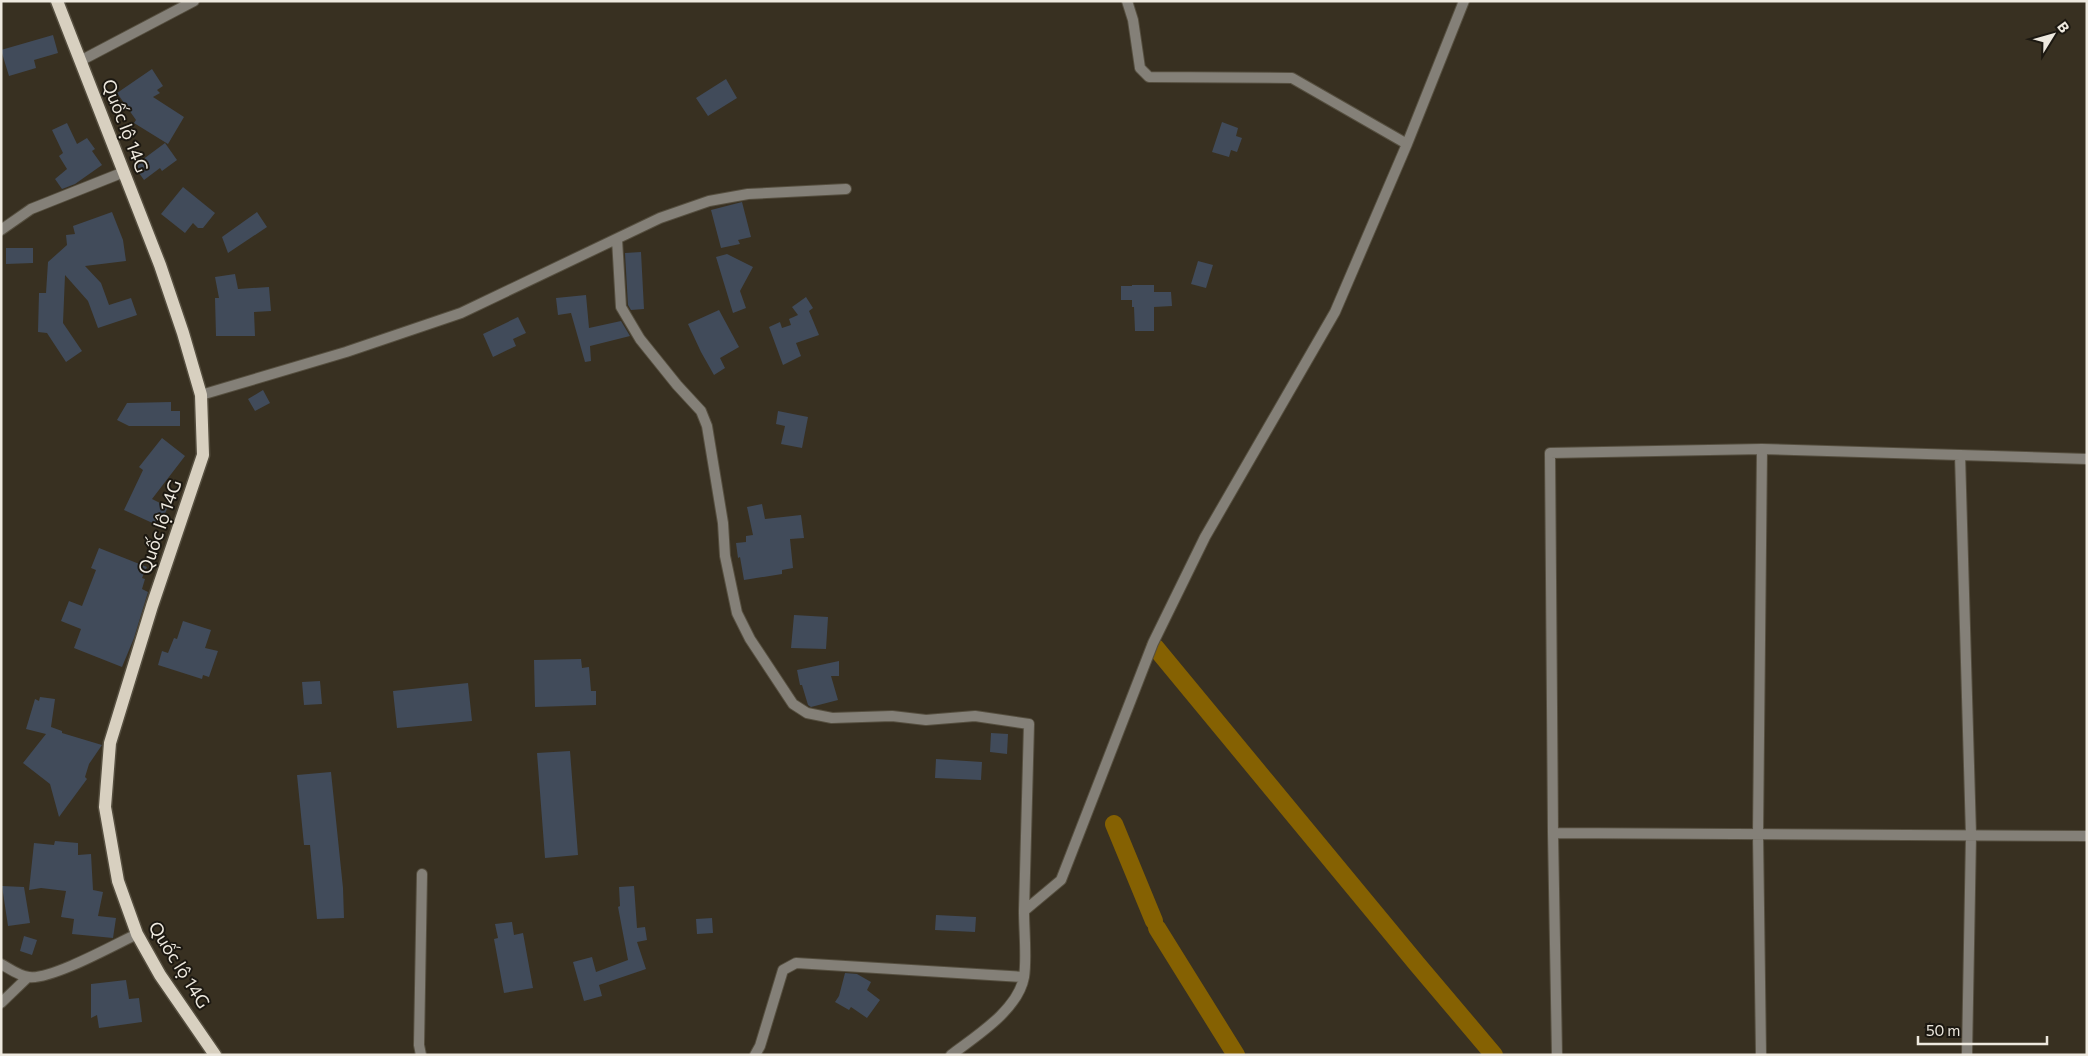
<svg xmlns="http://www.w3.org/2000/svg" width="2088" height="1056" font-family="Commissioner,sans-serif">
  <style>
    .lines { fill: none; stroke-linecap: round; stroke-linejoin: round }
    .canal { stroke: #856102; stroke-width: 18 }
    .building { fill: #414b5a }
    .minor-casing { stroke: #554e3f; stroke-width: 12 }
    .primary-casing { stroke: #554e3f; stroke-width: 15 }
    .minor { stroke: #848078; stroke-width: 10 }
    .primary { stroke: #d8d0c0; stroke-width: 12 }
    .labels { text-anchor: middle; stroke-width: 4; stroke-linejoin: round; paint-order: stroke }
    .street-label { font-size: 18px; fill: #eee9df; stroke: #1c1811 }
  </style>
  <rect width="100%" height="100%" fill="#383021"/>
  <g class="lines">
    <path class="canal" d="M 1155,647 L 1417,964 L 1494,1055
      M 1114,824 L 1154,921
      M 1157,928 L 1236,1055"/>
  </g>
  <path class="building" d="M 53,35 L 58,53 L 34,60 L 36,68 L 9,76 L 1,50 Z
    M 152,69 L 163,86 L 157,90 L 160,93 L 153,97 L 184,117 L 168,144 L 134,123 L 136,120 L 117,93 Z
    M 726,79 L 737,98 L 708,116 L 696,98 Z
    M 1222,122 L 1238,128 L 1236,136 L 1242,138 L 1237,152 L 1231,150 L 1229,157 L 1212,152 Z
    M 67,123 L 77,144 L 87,138 L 95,149 L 92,151 L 102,165 L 75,184 L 62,189 L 55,179 L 67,169 L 59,156 L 63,153 L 52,130 Z
    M 165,143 L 177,160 L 162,171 L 160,168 L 144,180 L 134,166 Z
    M 183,187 L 215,213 L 203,228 L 198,228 L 193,223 L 185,233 L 161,214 Z
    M 742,202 L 751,237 L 738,240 L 740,244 L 721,248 L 711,210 Z
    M 112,212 L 123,240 L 126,261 L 85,266 L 101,283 L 109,305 L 131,298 L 137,315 L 98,328 L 88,301 L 65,275 L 63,323 L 82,351 L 66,362 L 47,333 L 38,332 L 39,293 L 46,293 L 48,262 L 67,245 L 66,235 L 75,234 L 73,226 Z
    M 257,212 L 267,227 L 228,253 L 222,237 Z
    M 6,248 L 33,248 L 33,263 L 6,264 Z
    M 641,252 L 644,309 L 631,310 L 628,305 L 625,253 Z
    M 727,254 L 753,267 L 740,291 L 746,308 L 733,313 L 716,257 Z
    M 1198,261 L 1213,265 L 1206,288 L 1191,284 Z
    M 235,274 L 238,289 L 269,287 L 271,311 L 254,312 L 255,336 L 216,336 L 215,298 L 219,298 L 215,277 Z
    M 1132,285 L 1154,285 L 1154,292 L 1171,292 L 1172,306 L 1154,307 L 1154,331 L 1135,331 L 1134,307 L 1132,307 L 1132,300 L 1121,300 L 1121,286 L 1132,286 Z
    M 586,295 L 589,328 L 621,321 L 630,336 L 590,346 L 591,361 L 585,362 L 571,313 L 558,315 L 556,298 Z
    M 806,297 L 813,308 L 809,311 L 819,335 L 796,343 L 801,356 L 783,365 L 769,327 L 780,322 L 782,328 L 791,325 L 789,319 L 798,315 L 792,307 Z
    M 719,310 L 739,347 L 720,358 L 725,368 L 714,375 L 701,352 L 688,324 Z
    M 518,317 L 526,333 L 513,339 L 516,346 L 493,357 L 483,334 Z
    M 263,390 L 270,403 L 255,411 L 248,399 Z
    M 171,402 L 171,411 L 180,411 L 180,426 L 129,426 L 117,420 L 127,403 Z
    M 778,411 L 808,417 L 802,448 L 781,444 L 785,426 L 776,424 Z
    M 162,438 L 185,456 L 152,499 L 168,507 L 159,526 L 124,510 L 143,470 L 139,467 Z
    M 762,504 L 765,519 L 801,515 L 804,538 L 790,539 L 793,568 L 782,570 L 782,574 L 744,580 L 740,557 L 738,558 L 736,543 L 746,542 L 746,536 L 753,535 L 747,507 Z
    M 99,548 L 147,567 L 142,578 L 145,579 L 142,589 L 148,592 L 134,638 L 122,667 L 74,648 L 81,629 L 61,621 L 69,601 L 82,606 L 96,570 L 91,568 Z
    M 794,615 L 828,617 L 826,649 L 791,648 Z
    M 183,621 L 211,630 L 205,648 L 218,651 L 209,677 L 203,675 L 202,679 L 158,665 L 162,651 L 168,653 L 174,638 L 177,639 Z
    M 581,659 L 582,668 L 589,667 L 591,691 L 596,691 L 596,705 L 535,707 L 534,660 Z
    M 839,661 L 839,676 L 831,676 L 838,700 L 811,707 L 808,705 L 802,685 L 800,685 L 797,670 Z
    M 320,681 L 322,704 L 304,705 L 302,682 Z
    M 468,683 L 472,721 L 397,728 L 393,691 Z
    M 40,697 L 55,699 L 51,727 L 62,731 L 62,733 L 102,745 L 89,764 L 85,777 L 87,779 L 59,817 L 50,784 L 23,763 L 46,734 L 26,729 L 35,699 L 39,701 Z
    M 991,733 L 1008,734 L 1007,754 L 990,752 Z
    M 570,751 L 578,855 L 545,858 L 537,753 Z
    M 936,759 L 982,762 L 981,780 L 935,778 Z
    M 331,772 L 343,888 L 344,918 L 317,919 L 310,845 L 304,845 L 297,775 Z
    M 55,841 L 78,843 L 78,855 L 91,854 L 93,890 L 103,892 L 98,916 L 116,918 L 113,938 L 72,934 L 74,919 L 61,917 L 66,891 L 41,888 L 29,890 L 34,843 L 54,845 Z
    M 2,886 L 24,887 L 30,923 L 8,926 Z
    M 634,886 L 637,928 L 645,927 L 647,940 L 637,942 L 646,969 L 599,985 L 602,996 L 584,1001 L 573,962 L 592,957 L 596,972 L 628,960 L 618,907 L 620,906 L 619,887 Z
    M 936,915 L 976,917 L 975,932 L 935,930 Z
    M 712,918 L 713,933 L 697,934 L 696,919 Z
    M 512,922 L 514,935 L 523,933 L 533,988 L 504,993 L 494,939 L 498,938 L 495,924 Z
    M 24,936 L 37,940 L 32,955 L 20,951 Z
    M 845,973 L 857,974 L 871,982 L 867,990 L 880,1000 L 867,1018 L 851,1007 L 849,1010 L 835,1002 L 839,996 Z
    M 126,980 L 129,999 L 139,998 L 142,1022 L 99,1028 L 97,1015 L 91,1018 L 91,984 Z"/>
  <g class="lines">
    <defs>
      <path id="minor" d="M 1127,1 L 1133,20 L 1140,68 L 1149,77 L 1292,78 L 1407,144
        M 80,61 L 194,1
        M 1,230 L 31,209 L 124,172
        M 617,239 L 621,307 L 640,339 L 677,385 L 701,411 L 707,426 L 723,523 L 725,556 L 737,613 L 750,639 L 793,704 L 807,713 L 832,718 L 892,716 L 926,720 L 975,716 L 1029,724 L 1024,911
        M 201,395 L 346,352 L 461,313 L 660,218 L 709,201 L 748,194 L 846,189
        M 1960,455 L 1971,835 L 1967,1055
        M 1553,833 L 2087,836
        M 1,964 C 10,969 19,976 29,977 C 51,980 114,945 137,934
        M 1,1003 L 28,977
        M 421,1055 L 419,1045 L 422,874
        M 755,1055 L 760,1046 L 783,970 L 796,963 L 1024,977
        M 951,1055 C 976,1036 1018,1010 1024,977 C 1027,959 1024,931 1024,911 L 1061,880 L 1153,643 L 1205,537 L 1335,312 L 1407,144 L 1464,1
        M 1557,1055 L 1553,833 L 1550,453 L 1762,449 L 2087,459
        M 1761,1055 L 1758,834 L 1762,449"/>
      <path id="primary" d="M 57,1 L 160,265 L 183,333 L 201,395 L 203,455 L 152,606 L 110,743 L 105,807 L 118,881 L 137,934 L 160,975 L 215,1055"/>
    </defs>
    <use href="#minor" class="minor-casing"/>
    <use href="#primary" class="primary-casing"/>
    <use href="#minor" class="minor"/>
    <use href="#primary" class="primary"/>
  </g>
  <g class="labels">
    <g class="street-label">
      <text transform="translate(125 126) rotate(69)" y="6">Quốc lộ 14G</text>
      <text transform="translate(160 527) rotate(-71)" y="6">Quốc lộ 14G</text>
      <text transform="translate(179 965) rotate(58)" y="6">Quốc lộ 14G</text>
    </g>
  </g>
  <rect width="2088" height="1056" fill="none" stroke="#eee9df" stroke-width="5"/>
  <g transform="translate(2053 35) rotate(53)" stroke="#1c1811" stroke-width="4" paint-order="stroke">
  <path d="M0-4L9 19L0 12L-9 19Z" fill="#eee9df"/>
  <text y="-8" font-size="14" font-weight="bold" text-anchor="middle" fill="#eee9df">B</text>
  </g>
  <path d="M1918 1036v8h129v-8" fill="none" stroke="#eee9df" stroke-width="2.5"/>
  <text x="1926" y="1036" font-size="15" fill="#eee9df" stroke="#1c1811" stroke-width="4" paint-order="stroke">50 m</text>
</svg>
